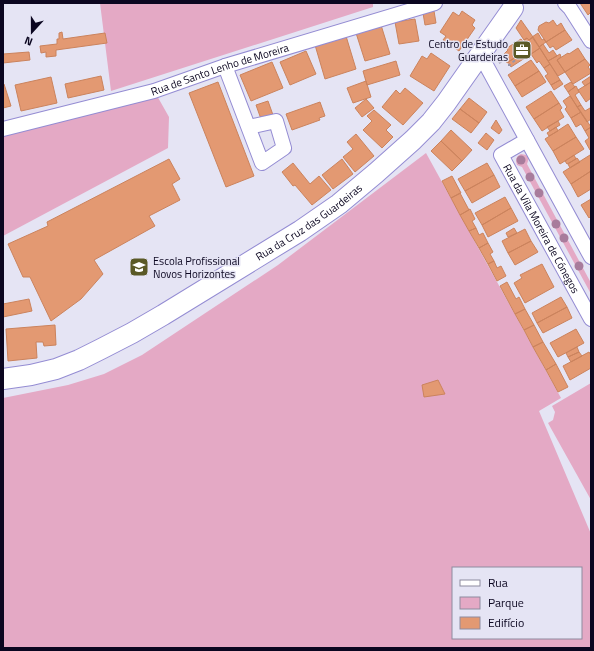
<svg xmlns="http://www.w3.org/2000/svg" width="594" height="651" font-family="'Titillium Web',sans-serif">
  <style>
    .green { fill: #e4a9c5; fill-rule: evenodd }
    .building { fill: #e39972; stroke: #cb835d }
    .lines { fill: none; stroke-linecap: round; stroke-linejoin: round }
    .minor-casing { stroke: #948cd3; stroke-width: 16 }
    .secondary-casing { stroke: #948cd3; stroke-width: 22 }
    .path { stroke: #9895a9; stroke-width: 2; stroke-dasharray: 3 3; stroke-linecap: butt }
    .minor { stroke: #fff; stroke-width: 14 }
    .secondary { stroke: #fff; stroke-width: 20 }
    .tree { fill: #a87c9c }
    .labels { text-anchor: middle; stroke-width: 3; stroke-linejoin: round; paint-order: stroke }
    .poi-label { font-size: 11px; fill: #0b0620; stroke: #e5e4f4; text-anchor: end }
    .street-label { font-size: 11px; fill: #0b0620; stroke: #e5e4f4 }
  </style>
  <rect width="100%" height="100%" fill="#e5e4f4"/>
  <path class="green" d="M 100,3 L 373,3 L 373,7 L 111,91 Z
    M 156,94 L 169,117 L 168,148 L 3,236 L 3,135 Z
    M 426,153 L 561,398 L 539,411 L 591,534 L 591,648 L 3,648 L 3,398 L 68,385 L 104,374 L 142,355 L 278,265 ZM 453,568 L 581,568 L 581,638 L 453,638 Z
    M 521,154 L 526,155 L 529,158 L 527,164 L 591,283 L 591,294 L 522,167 L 517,165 C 515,160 516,156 521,154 Z
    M 591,383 L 591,500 L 548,423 L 553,420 L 555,412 L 552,406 Z"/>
  <path class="building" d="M 580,3 L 591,3 L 591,12 L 588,15 Z
    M 434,11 L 436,23 L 425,25 L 423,13 Z
    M 462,11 L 475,20 L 472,25 L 475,28 L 459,51 L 443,40 L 446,36 L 440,32 L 453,12 L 459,16 Z
    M 415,19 L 419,41 L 399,44 L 395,22 Z
    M 521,20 L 533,37 L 529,40 L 527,38 L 524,40 L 516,28 Z
    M 553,20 L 557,26 L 561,23 L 565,30 L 546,42 L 538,30 L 539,26 L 546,22 L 549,23 Z
    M 381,25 L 390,54 L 365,61 L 356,33 Z
    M 565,30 L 572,40 L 556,50 L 553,46 L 550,48 L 546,42 Z
    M 62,32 L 63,39 L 105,33 L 107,43 L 56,50 L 56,56 L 46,57 L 46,52 L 41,53 L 40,46 L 57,44 L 57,39 L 59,39 L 59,33 Z
    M 538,33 L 542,40 L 544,39 L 546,42 L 539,47 L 532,37 Z
    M 346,36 L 356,69 L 325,79 L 315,45 Z
    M 533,37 L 540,48 L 528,56 L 525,51 L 507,63 L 503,57 L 505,55 L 504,54 L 508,50 L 507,48 L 521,39 L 524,43 L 526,42 L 524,40 L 527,38 L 529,40 Z
    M 543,44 L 549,53 L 553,50 L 557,56 L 548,61 L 539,47 Z
    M 540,48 L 550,64 L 544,68 L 539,61 L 537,63 L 531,54 Z
    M 578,48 L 585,59 L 565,72 L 557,60 L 568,53 L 569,54 Z
    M 306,51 L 316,74 L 290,85 L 280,62 Z
    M 525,51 L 528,56 L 511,67 L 508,62 Z
    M 29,52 L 30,60 L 3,63 L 3,54 Z
    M 431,53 L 450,66 L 434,91 L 410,76 L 422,56 L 427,59 Z
    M 560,54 L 561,57 L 557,60 L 565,72 L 558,76 L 548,61 Z
    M 585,59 L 590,65 L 588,67 L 591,71 L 591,73 L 573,84 L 565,72 Z
    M 531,60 L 539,71 L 515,86 L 508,75 Z
    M 396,61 L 400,75 L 367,85 L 363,71 Z
    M 272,62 L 283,88 L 251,101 L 240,75 Z
    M 550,64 L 560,80 L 551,85 L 545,76 L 548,74 L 544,68 Z
    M 539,71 L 546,82 L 522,97 L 515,86 Z
    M 101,76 L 104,90 L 68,98 L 65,84 Z
    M 591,76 L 591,82 L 585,86 L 582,82 Z
    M 51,77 L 57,103 L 21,111 L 15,85 Z
    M 560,80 L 563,84 L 554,90 L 551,85 Z
    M 366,81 L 371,97 L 353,103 L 347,88 Z
    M 218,82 L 254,176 L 226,187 L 189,93 Z
    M 571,82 L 575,87 L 568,92 L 564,86 Z
    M 591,82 L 591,98 L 586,102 L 578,90 Z
    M 3,84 L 4,84 L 11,106 L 3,108 Z
    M 576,86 L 579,92 L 575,95 L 581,105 L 577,107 L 568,92 Z
    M 405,88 L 423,103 L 403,125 L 382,107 L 396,90 L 400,94 Z
    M 551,91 L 559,103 L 534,119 L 526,107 Z
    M 570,96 L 581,112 L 571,118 L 565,109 L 567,107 L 563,101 Z
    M 469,98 L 487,112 L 479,123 L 460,109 Z
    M 366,99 L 374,108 L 362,117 L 355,108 Z
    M 268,101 L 273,115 L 261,119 L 256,105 Z
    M 320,102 L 325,116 L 319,118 L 320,120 L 292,130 L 286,114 Z
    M 559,103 L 562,108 L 560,110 L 564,117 L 542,131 L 534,119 Z
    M 581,105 L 585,111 L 590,108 L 591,110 L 591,119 L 587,122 L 577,107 Z
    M 460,109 L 479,123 L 471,133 L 452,119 Z
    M 374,110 L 391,125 L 386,130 L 393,137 L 382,148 L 363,130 L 372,121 L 367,116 Z
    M 581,112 L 591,127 L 585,131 L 581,124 L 576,127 L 571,118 Z
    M 496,120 L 502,130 L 499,134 L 491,128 Z
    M 558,121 L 560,125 L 550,131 L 547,127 Z
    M 568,124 L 576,137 L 553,151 L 545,139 Z
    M 556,127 L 558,131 L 549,136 L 547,133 Z
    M 591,127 L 591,149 L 590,150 L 585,141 L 589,138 L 585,131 Z
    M 451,130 L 472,150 L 462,161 L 441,141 Z
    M 486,133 L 494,140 L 487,150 L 478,143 Z
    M 356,134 L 374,156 L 355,172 L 343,157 L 353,149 L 347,142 Z
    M 576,137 L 584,149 L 560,164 L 553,151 Z
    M 441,141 L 462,161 L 452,171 L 431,151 Z
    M 574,155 L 576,159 L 567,164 L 565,161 Z
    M 590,155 L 591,157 L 591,171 L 571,184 L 563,172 Z
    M 577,158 L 580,162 L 570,168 L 568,164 Z
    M 169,159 L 180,179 L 172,184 L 180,200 L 149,216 L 155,226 L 94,260 L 103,274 L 81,299 L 51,321 L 30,277 L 23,277 L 8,244 L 48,226 L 47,222 Z
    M 342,159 L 353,174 L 333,189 L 322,175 Z
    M 293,163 L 310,184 L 319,176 L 331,190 L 312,205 L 295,185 L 293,186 L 282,172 Z
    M 487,163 L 494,175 L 465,191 L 458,179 Z
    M 591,171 L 591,189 L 578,197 L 571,184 Z
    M 494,175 L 500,187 L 472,203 L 465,191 Z
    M 452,176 L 461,193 L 451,198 L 442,181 Z
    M 460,193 L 469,210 L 460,215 L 451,198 Z
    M 505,197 L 511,208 L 482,225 L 475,213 Z
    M 591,199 L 591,216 L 589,218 L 581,205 Z
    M 511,208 L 518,221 L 488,237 L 482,225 Z
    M 470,209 L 475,219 L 472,221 L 476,228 L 469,231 L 460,215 Z
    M 476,228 L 479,235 L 483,233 L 488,243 L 479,248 L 469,231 Z
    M 514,228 L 517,233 L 508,237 L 506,233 Z
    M 525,229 L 531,241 L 508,253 L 502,241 Z
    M 531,241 L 538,252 L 515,265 L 508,253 Z
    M 488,243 L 493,252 L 490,254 L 494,261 L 488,264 L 479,248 Z
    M 494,261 L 497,268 L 501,266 L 506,276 L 497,281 L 488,264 Z
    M 542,264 L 554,287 L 525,303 L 514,283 L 522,278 L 520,275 Z
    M 507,282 L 516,299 L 519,297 L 525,309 L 515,314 L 500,286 Z
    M 561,297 L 567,307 L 537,323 L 532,313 Z
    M 29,299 L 32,311 L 3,317 L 3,304 Z
    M 567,307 L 572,318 L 543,333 L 537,323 Z
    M 525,309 L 534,325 L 524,330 L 515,314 Z
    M 55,325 L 56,345 L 44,346 L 43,342 L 36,342 L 37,358 L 8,361 L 6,329 Z
    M 534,325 L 543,342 L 533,347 L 524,330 Z
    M 576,329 L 584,343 L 558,357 L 550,343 Z
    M 543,342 L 556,364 L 546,370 L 533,347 Z
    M 577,347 L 579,352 L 568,357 L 566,353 Z
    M 579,352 L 582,356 L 571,362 L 568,357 Z
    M 589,352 L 591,355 L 591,368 L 570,380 L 563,366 Z
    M 556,364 L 568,387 L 558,392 L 546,370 Z
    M 438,380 L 445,394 L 424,397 L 422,385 Z"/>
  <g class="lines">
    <defs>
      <g id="minor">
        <path d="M 565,3 L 570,8 L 591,41"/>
        <path d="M 480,54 L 591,257"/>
        <path d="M 225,66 L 262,163 L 284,148 L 276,121 L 249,127"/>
        <path id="s1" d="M 3,129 L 154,91 L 225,66 L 435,3"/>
        <path id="s2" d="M 527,140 L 501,155 L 591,319"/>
      </g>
      <g id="secondary">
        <path id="s3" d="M 3,379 L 31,375 L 56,369 L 79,360 L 101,349 L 132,333 L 163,315 L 300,231 L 339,204 L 376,173 L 413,140 L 431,122 L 446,103 L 513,8"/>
      </g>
    </defs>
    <use href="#minor" class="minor-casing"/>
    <use href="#secondary" class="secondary-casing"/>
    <path class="path" d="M 499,63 L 504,60
      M 508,65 L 510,65 L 511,63 L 524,55"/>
    <use href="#minor" class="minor"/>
    <use href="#secondary" class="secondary"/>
  </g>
  <g class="tree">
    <circle cx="521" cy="160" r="4.5"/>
    <circle cx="530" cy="177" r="4.5"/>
    <circle cx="539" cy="193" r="4.5"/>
    <circle cx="556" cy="224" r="4.5"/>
    <circle cx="564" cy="238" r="4.5"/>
    <circle cx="579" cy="266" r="4.5"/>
  </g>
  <defs>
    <symbol id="office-square" viewBox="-11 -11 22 22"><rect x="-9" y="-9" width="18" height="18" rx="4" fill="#5a5926" stroke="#e5e4f4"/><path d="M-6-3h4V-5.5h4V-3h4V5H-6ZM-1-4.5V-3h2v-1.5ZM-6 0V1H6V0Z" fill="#fff"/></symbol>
    <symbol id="school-square" viewBox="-11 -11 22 22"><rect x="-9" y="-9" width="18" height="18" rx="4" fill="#5a5926" stroke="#e5e4f4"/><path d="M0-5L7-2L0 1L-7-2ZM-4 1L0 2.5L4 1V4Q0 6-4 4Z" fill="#fff"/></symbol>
  </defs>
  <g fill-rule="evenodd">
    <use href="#office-square" x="511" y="39" width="22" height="22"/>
    <use href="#school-square" x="128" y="256" width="22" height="22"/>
  </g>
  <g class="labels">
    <g class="poi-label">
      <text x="508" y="48">Centro de Estudo<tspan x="508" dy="13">Guardeiras</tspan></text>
      <text x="153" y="265" text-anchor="start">Escola Profissional<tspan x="153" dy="13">Novos Horizontes</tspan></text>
    </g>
    <g class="street-label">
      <text dy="4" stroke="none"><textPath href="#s1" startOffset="225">Rua de Santo Lenho de Moreira</textPath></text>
      <text dy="4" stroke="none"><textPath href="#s3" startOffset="347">Rua da Cruz das Guardeiras</textPath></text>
      <text dy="4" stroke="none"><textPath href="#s2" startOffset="114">Rua da Vila Moreira de Cónegos</textPath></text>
    </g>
  </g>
  <rect width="594" height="651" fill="none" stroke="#0b0620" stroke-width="8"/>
  <rect x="452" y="567" width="130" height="72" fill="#e5e4f4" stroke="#8e8b9f"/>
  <rect x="460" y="580" width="20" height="6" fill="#ffffff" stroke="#8e8b9f"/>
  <text x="488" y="587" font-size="12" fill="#0b0620">Rua</text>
  <rect x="460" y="597" width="20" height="12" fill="#e4a9c5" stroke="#8e8b9f"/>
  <text x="488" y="607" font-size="12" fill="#0b0620">Parque</text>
  <rect x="460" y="617" width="20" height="12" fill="#e39972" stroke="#8e8b9f"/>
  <text x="488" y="627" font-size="12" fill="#0b0620">Edifício</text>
  <g transform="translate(32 32) rotate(201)" stroke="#e5e4f4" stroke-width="3" paint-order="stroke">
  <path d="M0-3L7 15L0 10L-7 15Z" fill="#0b0620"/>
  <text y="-6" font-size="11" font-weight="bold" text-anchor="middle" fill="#0b0620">N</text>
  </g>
</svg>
